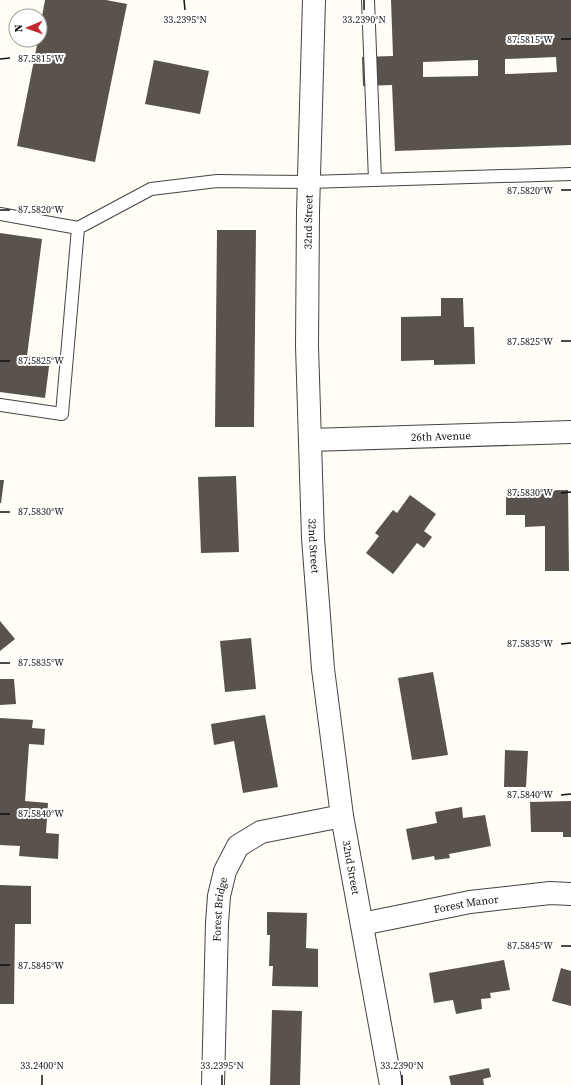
<svg xmlns="http://www.w3.org/2000/svg" width="571" height="1085" font-family="'Source Serif 4',serif">
  <style>
    .building { fill: #5a524d; fill-rule: evenodd }
    .lines { fill: none; stroke-linecap: round; stroke-linejoin: round }
    .lane-casing { stroke: #444; stroke-width: 14 }
    .street-casing { stroke: #444; stroke-width: 24 }
    .lane { stroke: #fff; stroke-width: 12 }
    .street { stroke: #fff; stroke-width: 22 }
    .ticks { fill: none; stroke: #111; stroke-width: 1.5 }
    .labels { text-anchor: middle; stroke-width: 4; stroke-linejoin: round; paint-order: stroke }
    .street-label { font-size: 11px; fill: #111; stroke: #fff }
    .ticks-label { font-size: 10px; text-anchor: middle; fill: #111; stroke: #fff; stroke-width: 4; stroke-linejoin: round; paint-order: stroke }
  </style>
  <rect width="100%" height="100%" fill="#fffdf5"/>
  <path class="building" d="M 45,0 L 106,0 L 127,4 L 95,162 L 17,146 L 38,40 L 40,40 L 40,28 Z
    M 391,0 L 571,0 L 571,145 L 395,151 L 392,85 L 363,86 L 362,57 L 393,56 ZM 556,57 L 557,72 L 505,74 L 505,59 ZM 478,60 L 478,76 L 423,77 L 423,62 Z
    M 154,60 L 209,71 L 200,114 L 145,104 Z
    M 217,230 L 256,230 L 254,427 L 215,427 Z
    M 0,233 L 42,239 L 27,356 L 50,359 L 45,398 L 0,392 Z
    M 441,298 L 463,298 L 464,327 L 474,327 L 475,364 L 434,365 L 434,360 L 401,361 L 401,317 L 441,316 Z
    M 236,476 L 239,552 L 201,553 L 198,477 Z
    M 0,480 L 4,480 L 1,503 L 0,503 Z
    M 568,490 L 569,571 L 545,571 L 545,526 L 525,527 L 525,515 L 506,515 L 506,491 Z
    M 410,495 L 436,514 L 424,531 L 432,537 L 424,548 L 417,543 L 393,574 L 366,553 L 379,536 L 375,533 L 393,510 L 397,513 Z
    M 0,621 L 15,639 L 0,651 Z
    M 251,638 L 256,689 L 225,692 L 220,641 Z
    M 433,672 L 448,755 L 412,760 L 398,678 Z
    M 0,679 L 14,679 L 16,704 L 0,705 Z
    M 265,715 L 278,787 L 243,793 L 234,741 L 214,745 L 211,724 Z
    M 0,718 L 33,720 L 32,728 L 45,729 L 44,745 L 29,744 L 25,801 L 48,803 L 46,833 L 59,834 L 58,859 L 19,856 L 20,846 L 0,845 Z
    M 505,750 L 528,751 L 526,787 L 504,787 Z
    M 571,801 L 571,837 L 563,837 L 563,832 L 531,832 L 530,802 Z
    M 462,807 L 463,818 L 485,815 L 491,846 L 449,854 L 450,858 L 435,860 L 434,856 L 412,860 L 406,829 L 437,823 L 435,812 Z
    M 0,885 L 31,886 L 31,924 L 15,924 L 14,1004 L 0,1004 Z
    M 267,912 L 307,913 L 306,948 L 318,949 L 318,987 L 272,986 L 273,966 L 269,966 L 270,935 L 267,935 Z
    M 504,960 L 510,990 L 490,993 L 491,998 L 481,999 L 482,1009 L 456,1014 L 453,1000 L 434,1003 L 429,973 Z
    M 561,968 L 571,971 L 571,1006 L 552,1001 Z
    M 272,1010 L 302,1011 L 300,1085 L 270,1085 Z
    M 489,1068 L 491,1077 L 483,1079 L 484,1085 L 451,1085 L 449,1076 Z"/>
  <g class="lines">
    <defs>
      <path id="lane" d="M 368,0 L 375,180
        M 0,214 L 78,228 L 62,414 L 0,405
        M 78,228 L 151,189 L 217,181 L 309,182 L 571,174"/>
      <g id="street">
        <path id="s1" d="M 314,0 L 308,212 L 307,346 L 313,538 L 323,669 L 342,816 L 391,1085"/>
        <path id="s2" d="M 310,440 L 571,432"/>
        <path id="s3" d="M 362,924 L 470,902 L 550,893 L 571,894"/>
        <path id="s4" d="M 213,1085 L 217,923 L 219,896 L 225,871 L 238,846 L 261,832 L 342,816"/>
      </g>
    </defs>
    <use href="#lane" class="lane-casing"/>
    <use href="#street" class="street-casing"/>
    <use href="#lane" class="lane"/>
    <use href="#street" class="street"/>
  </g>
  <path class="ticks" d="M 184,0 L 185,10M 364,0 L 364,10M 561,39 L 571,39M 0,59 L 10,58M 561,190 L 571,190M 0,210 L 10,210M 561,341 L 571,341M 0,361 L 10,361M 561,493 L 571,492M 0,512 L 10,512M 561,644 L 571,643M 0,663 L 10,663M 561,795 L 571,794M 0,814 L 10,814M 561,946 L 571,946M 0,965 L 10,965M 42,1075 L 42,1085M 222,1075 L 222,1085M 402,1075 L 402,1085"/>
  <g class="labels">
    <g class="street-label">
      <text transform="translate(308 222) rotate(-89)" y="4">32nd Street</text>
      <text dy="4" stroke="none"><textPath href="#s2" startOffset="131">26th Avenue</textPath></text>
      <text dy="4" stroke="none"><textPath href="#s1" startOffset="546">32nd Street</textPath></text>
      <text dy="4" stroke="none"><textPath href="#s1" startOffset="870">32nd Street</textPath></text>
      <text dy="4" stroke="none"><textPath href="#s3" startOffset="106">Forest Manor</textPath></text>
      <text dy="4" stroke="none"><textPath href="#s4" startOffset="176">Forest Bridge</textPath></text>
    </g>
  </g>
  <g class="ticks-label">
    <text x="185" y="23">33.2395°N</text>
    <text x="364" y="23">33.2390°N</text>
    <text x="530" y="43">87.5815°W</text>
    <text x="41" y="62">87.5815°W</text>
    <text x="530" y="194">87.5820°W</text>
    <text x="41" y="213">87.5820°W</text>
    <text x="530" y="345">87.5825°W</text>
    <text x="41" y="364">87.5825°W</text>
    <text x="530" y="496">87.5830°W</text>
    <text x="41" y="515">87.5830°W</text>
    <text x="530" y="647">87.5835°W</text>
    <text x="41" y="666">87.5835°W</text>
    <text x="530" y="798">87.5840°W</text>
    <text x="41" y="817">87.5840°W</text>
    <text x="530" y="949">87.5845°W</text>
    <text x="41" y="969">87.5845°W</text>
    <text x="42" y="1069">33.2400°N</text>
    <text x="222" y="1069">33.2395°N</text>
    <text x="402" y="1069">33.2390°N</text>
  </g>
  <g transform="translate(28 28) rotate(268)"><circle r="19" fill="#ffffff" stroke="#a0a0a0"/>
  <path d="M0-3L7 15L0 10L-7 15Z" fill="#c4262e"/>
  <text y="-6" font-size="11" font-weight="bold" text-anchor="middle" fill="#111111">N</text>
  </g>
</svg>
